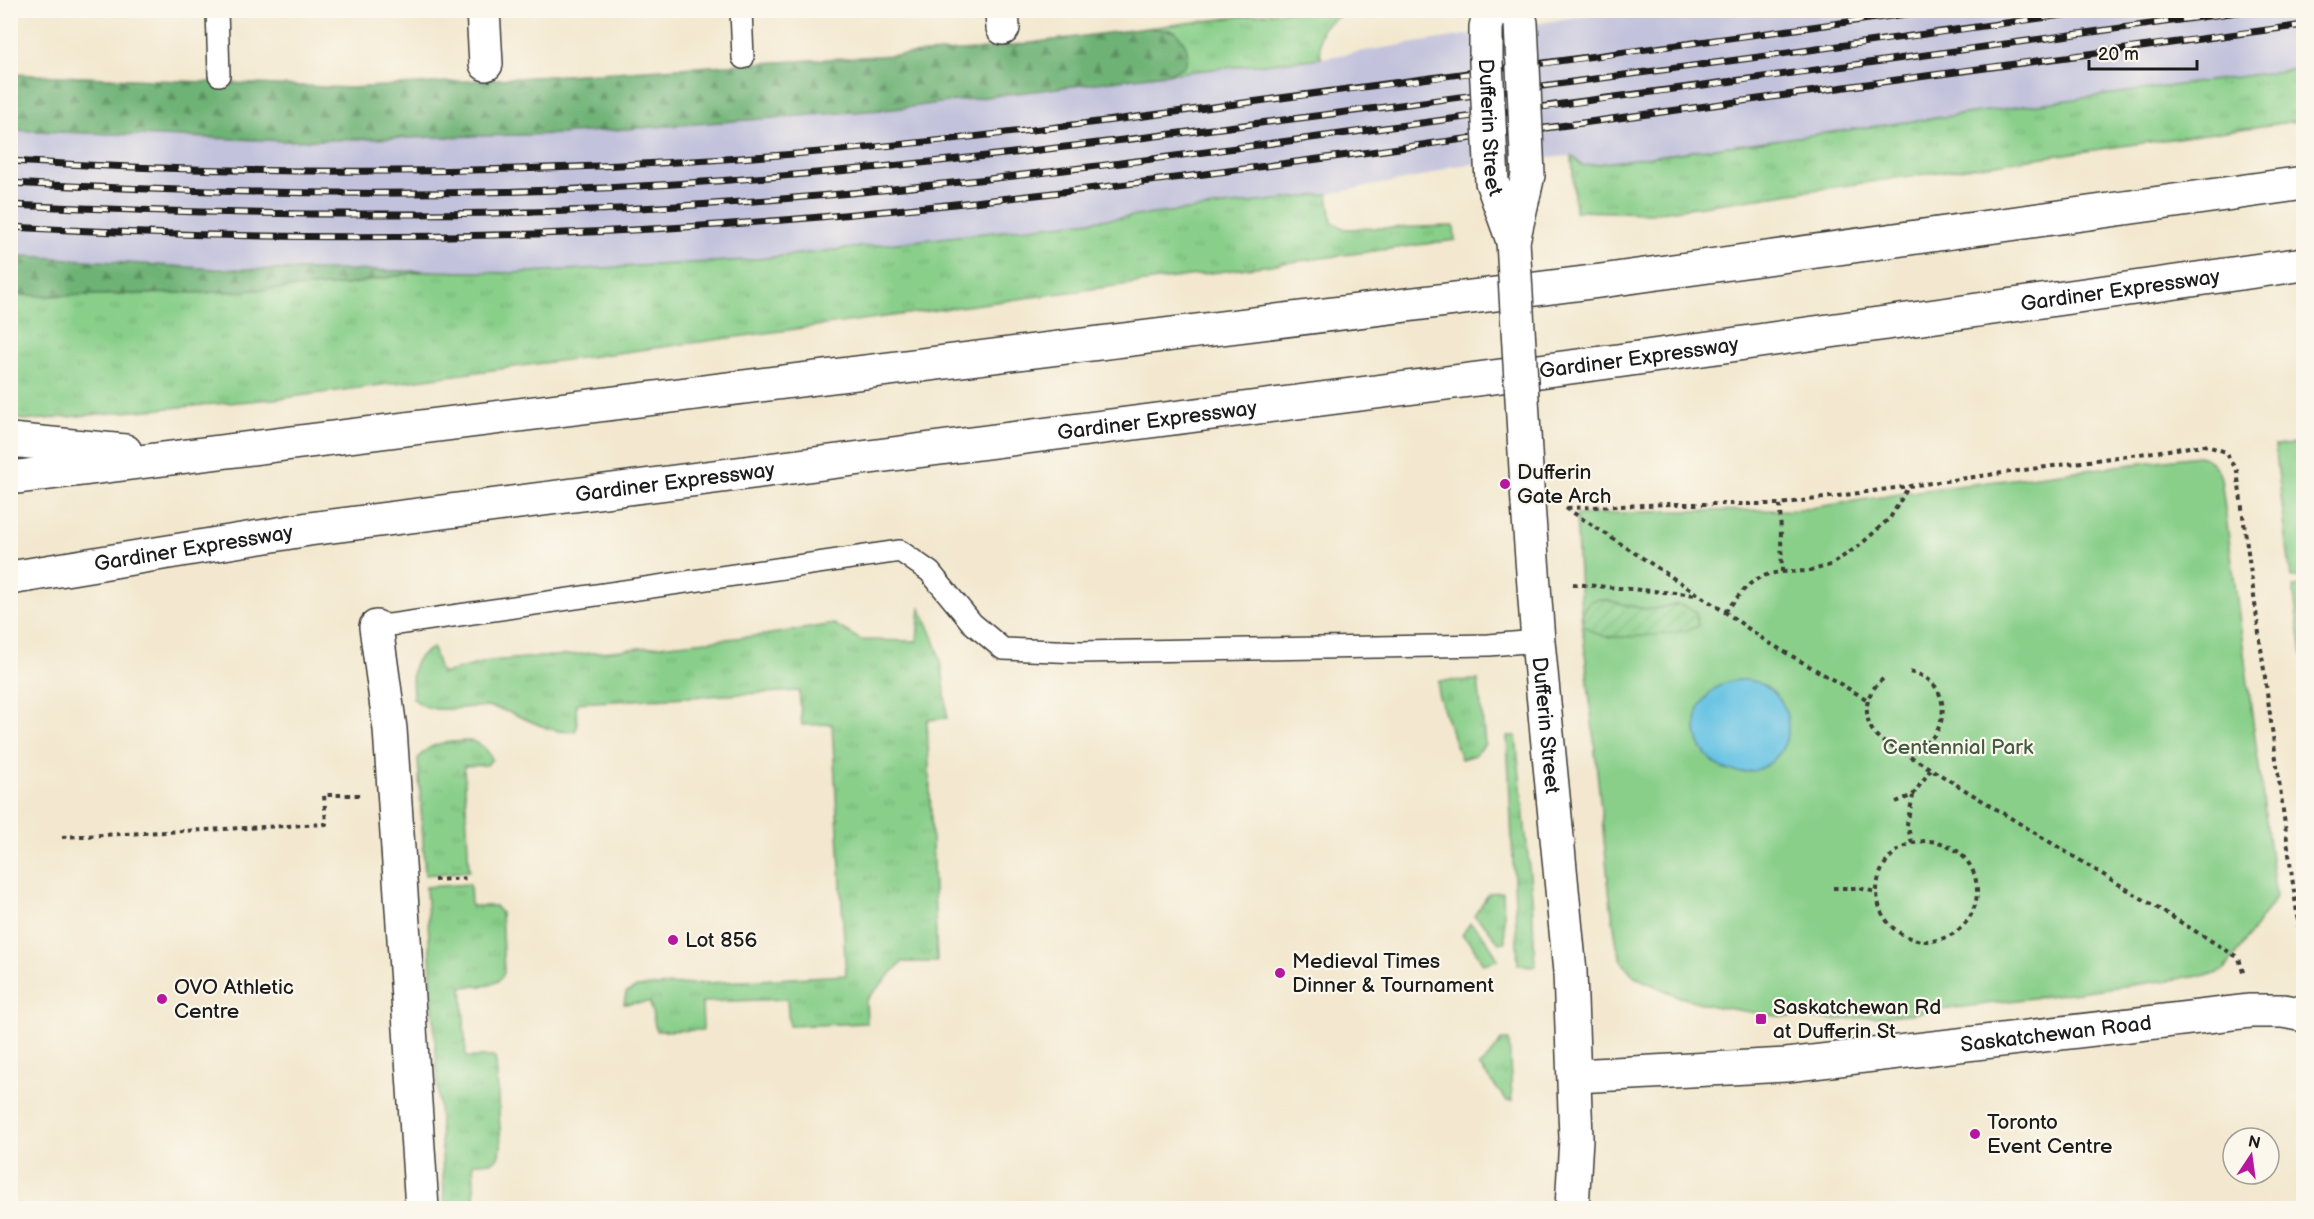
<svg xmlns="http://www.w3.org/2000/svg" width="2314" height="1219" font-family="'Balsamiq Sans',sans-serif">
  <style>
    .railway { fill: #c2c2dc }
    .grass { fill: url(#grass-tufts); stroke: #527653; stroke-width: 1.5 }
    .forest { fill: url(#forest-firs); stroke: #456749; stroke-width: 1.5 }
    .park { fill: #89cf8a; stroke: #527653; stroke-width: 1.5 }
    .garden { fill: url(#garden-furrows); stroke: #527653; stroke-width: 1.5 }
    .water { fill: #65c2e3; stroke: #406f80; stroke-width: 1.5 }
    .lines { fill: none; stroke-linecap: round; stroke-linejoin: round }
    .service-casing { stroke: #3c3b37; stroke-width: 24 }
    .minor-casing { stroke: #3c3b37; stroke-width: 36 }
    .tertiary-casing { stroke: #3c3b37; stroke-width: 36 }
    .motorway-casing { stroke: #3c3b37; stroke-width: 36 }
    .path { stroke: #3c3b37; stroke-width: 4; stroke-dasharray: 4.5 4.5; stroke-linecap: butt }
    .service { stroke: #fff; stroke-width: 21 }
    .minor { stroke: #fff; stroke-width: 33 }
    .tertiary { stroke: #fff; stroke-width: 33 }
    .motorway { stroke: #fff; stroke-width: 33 }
    .rail-casing { stroke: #1c1c1c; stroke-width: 7 }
    .rail { stroke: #fbf7ec; stroke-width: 4.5; stroke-dasharray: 14; stroke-linecap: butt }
    .tertiary-bridge-casing { stroke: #3c3b37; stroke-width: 36; stroke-linecap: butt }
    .tertiary-bridge { stroke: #fff; stroke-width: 33 }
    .poi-dot { fill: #b5179e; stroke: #fbf7ec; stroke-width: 2 }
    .labels { text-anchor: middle; stroke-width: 4.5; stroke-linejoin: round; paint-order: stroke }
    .street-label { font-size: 21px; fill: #1c1c1c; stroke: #fbf7ec }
    .poi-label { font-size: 21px; fill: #1c1c1c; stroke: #fbf7ec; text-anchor: start }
    .park-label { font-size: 21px; fill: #425b42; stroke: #fbf7ec }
  </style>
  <defs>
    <pattern id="grass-tufts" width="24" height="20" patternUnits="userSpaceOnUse" patternTransform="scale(1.5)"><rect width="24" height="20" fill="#89cf8a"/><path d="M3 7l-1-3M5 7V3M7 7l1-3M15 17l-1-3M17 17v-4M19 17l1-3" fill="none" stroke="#76b176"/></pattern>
    <pattern id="forest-firs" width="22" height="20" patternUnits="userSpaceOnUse" patternTransform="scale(1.5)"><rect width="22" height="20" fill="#6eb276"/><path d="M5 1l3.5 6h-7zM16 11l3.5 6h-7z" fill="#5a9060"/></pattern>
    <pattern id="garden-furrows" width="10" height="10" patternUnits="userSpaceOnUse" patternTransform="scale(1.5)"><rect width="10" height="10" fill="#89cf8a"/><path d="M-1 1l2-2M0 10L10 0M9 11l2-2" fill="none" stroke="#76b176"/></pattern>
  </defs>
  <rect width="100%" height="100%" fill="#fbf7ec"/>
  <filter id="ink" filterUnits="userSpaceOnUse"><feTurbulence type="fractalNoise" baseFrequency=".0167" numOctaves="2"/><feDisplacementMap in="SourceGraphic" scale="12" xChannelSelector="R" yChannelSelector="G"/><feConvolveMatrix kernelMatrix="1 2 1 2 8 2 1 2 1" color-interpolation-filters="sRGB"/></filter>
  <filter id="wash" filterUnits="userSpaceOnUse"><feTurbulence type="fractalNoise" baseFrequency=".008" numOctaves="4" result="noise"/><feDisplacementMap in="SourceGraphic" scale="24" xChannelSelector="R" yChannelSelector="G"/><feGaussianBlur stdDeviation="1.35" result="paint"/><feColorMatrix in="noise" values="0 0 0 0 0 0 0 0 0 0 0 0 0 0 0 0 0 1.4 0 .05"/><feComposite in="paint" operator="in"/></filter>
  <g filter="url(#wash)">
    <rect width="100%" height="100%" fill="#f3e8cf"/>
    <path class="railway" d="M 1614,11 L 2303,11 L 2303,68 L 1582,166 L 1572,156 L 1451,166 L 1426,176 L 1328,194 L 748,260 L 512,273 L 216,269 L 11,255 L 11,130 L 287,141 L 559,134 L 894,109 L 1166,74 L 1321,58 Z"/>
    <path class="grass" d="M 1287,11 L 1341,11 L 1341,15 C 1317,27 1319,34 1321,58 L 1166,74 L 1184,67 L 1175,31 L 1146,28 Z
      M 2303,68 L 2303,120 L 1653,213 L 1575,211 L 1572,156 L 1583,166 Z
      M 1328,194 L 1332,222 L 1345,229 L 1454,226 L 1455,240 L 284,398 L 32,420 L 11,419 L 10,294 L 44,296 L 225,292 L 346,285 L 424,271 L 512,273 L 748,260 Z
      M 920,608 C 942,649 944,673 947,718 L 927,720 L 937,962 L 902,962 L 866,1000 L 867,1023 L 789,1026 L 787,999 L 702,1002 L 703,1030 L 656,1031 L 650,1002 L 624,1004 L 626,993 L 637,987 L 846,975 L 832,724 L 802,725 L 799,691 L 576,703 L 577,727 L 575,731 C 546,736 518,710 489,707 C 462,704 434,719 413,698 C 412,674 408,659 433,648 L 441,674 L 489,661 L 581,654 L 765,635 L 834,624 L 861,640 L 917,641 Z
      M 1478,680 L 1485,744 L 1475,755 L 1461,759 L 1438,694 L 1439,681 Z
      M 1507,736 L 1516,736 L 1532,897 L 1535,966 L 1518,965 Z
      M 471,741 C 482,744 487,749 492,759 L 487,765 L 464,766 L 469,871 L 425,875 L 418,759 C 430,740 451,742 471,741 Z
      M 470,884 L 471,906 L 495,906 L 501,913 L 504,973 C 496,990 478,985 462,987 L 466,1057 L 494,1057 L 496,1062 L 501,1147 C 498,1166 489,1162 473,1163 L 475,1208 L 445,1208 L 426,887 Z
      M 1503,892 L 1505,942 L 1499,943 L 1486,926 L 1474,916 L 1489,893 Z
      M 1470,923 C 1483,933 1491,944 1498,960 L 1483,964 L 1471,943 L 1462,935 Z
      M 1501,1040 L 1509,1040 L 1512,1101 L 1507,1101 L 1479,1066 L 1492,1054 Z"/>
    <path class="forest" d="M 1146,28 L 1175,31 C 1187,44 1191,51 1184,67 L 1166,74 L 894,109 L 559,134 L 287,141 L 11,130 L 11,74 L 351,88 L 976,50 Z
      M 11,255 L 216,269 L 424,271 L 346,285 L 225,292 L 44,296 L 11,294 Z"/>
    <path class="park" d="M 2303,443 L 2303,577 L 2291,578 L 2275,446 Z
      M 2198,456 C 2210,458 2217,466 2221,478 L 2276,897 L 2225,970 L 2215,974 L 1910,1014 L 1835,1020 L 1777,1016 L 1712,1006 L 1680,997 L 1635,977 L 1623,963 L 1617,946 L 1610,899 L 1581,613 L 1576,515 L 1672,511 L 1798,510 L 1925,490 Z
      M 2303,586 L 2304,655 L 2302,655 L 2293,587 Z"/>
    <path class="garden" d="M 1597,599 C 1614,600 1629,607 1645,609 C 1667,612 1670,596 1696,612 L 1698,626 C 1687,634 1618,639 1604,636 C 1595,634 1589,630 1583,625 C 1581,611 1584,603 1597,599 Z"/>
    <path class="water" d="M1696 726a46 46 0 1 1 92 0a46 46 0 1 1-92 0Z"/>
  </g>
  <g filter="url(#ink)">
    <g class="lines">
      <defs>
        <path id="service" d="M 217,10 L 219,75
          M 741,10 L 743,58
          M 376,627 L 900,551 L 930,572 L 972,623 L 1003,649 L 1081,652 L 1489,645 L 1538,641"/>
        <path id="minor" d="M 483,10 L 486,64
          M 1002,10 L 1003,28"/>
        <g id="tertiary">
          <path id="s1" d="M 1528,504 L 1538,641 L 1570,972 L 1576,1138 L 1572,1208"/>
          <path d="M 376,627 L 390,729 L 422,1208"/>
          <path id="s2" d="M 1575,1076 L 1787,1065 L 2250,1011 L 2283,1011 L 2304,1015"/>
        </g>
        <g id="motorway">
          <path d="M 10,440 L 125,451"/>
          <path d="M 10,478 L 1608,280 L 2304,183"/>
          <path id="s3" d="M 10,578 L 309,529 L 1617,361 L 2304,264"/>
        </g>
      </defs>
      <use href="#service" class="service-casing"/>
      <use href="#minor" class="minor-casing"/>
      <use href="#tertiary" class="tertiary-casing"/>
      <use href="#motorway" class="motorway-casing"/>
      <path class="path" d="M 1566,508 L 1725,612 L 1766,641 L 1868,700
        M 1567,508 L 1671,504 L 1780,504
        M 1782,572 L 1810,571 L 1830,565 L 1859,546 L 1890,518 L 1909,486
        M 1573,584 L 1698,595
        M 1725,612 C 1745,589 1751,575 1782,572 L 1780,504 L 2204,445 L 2226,452 L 2237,471 L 2304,965
        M 1883,679 C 1874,686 1868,695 1867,706 C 1866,719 1870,731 1880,739 C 1886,745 1893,747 1901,748 C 1950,754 1960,678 1908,672
        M 1895,747 L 2239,958 L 2244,976
        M 1896,802 L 1913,795 L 1931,769
        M 62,837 L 326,824 L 324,795 L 362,795
        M1877 891a50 50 0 1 1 100 0a50 50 0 1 1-100 0Z
        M 1912,843 L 1907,824 L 1913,796
        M 434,880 L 469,878
        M 1833,888 L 1858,888 L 1876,892"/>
      <use href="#service" class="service"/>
      <use href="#minor" class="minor"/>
      <use href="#tertiary" class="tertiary"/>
      <use href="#motorway" class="motorway"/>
      <defs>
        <path id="rail" d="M 10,161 C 244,175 477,175 710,160 C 891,149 1072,126 1251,102 C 1479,73 1707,41 1935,10
          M 10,183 C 246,195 482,199 717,181 C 938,165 1158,136 1378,108 C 1618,76 1859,44 2099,10
          M 10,205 C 244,216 479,219 712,204 C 942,189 1171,157 1399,126 C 1683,89 1968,49 2252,10
          M 10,227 C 246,240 482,241 717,225 C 968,208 1216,173 1465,139 C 1745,101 2024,62 2304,25"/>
      </defs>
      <use href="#rail" class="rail-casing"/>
      <use href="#rail" class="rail"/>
      <defs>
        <g id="tertiary-bridge">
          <path id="s4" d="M 1491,10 L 1486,27 L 1486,62 L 1492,182 L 1513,241"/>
          <path d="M 1516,10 L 1521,23 L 1528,175 L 1513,241 L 1528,504"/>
        </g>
      </defs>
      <use href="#tertiary-bridge" class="tertiary-bridge-casing"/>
      <use href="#tertiary-bridge" class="tertiary-bridge"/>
    </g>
  </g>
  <g class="poi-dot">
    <circle cx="1505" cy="484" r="6"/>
    <circle cx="673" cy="940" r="6"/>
    <circle cx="1280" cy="973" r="6"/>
    <circle cx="162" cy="999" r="6"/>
    <rect x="1755" y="1013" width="12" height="12" rx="3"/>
    <circle cx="1975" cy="1134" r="6"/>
  </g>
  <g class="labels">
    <g class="street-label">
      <text dy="7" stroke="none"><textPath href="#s4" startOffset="118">Dufferin Street</textPath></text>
      <text dy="7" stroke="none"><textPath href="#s3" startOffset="2130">Gardiner Expressway</textPath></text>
      <text dy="7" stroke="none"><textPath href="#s3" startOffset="1644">Gardiner Expressway</textPath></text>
      <text dy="7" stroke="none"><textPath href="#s3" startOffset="1158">Gardiner Expressway</textPath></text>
      <text dy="7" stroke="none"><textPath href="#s3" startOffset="672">Gardiner Expressway</textPath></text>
      <text dy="7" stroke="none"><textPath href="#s3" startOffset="186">Gardiner Expressway</textPath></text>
      <text dy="7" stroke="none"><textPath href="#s1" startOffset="222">Dufferin Street</textPath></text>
      <text dy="7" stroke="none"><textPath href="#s2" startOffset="483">Saskatchewan Road</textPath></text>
    </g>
    <g class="poi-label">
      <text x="1517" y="479">Dufferin<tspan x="1517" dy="24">Gate Arch</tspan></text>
      <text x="685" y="947">Lot 856</text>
      <text x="1292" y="968">Medieval Times<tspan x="1292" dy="24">Dinner &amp; Tournament</tspan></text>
      <text x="174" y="994">OVO Athletic<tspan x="174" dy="24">Centre</tspan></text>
      <text x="1773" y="1014">Saskatchewan Rd<tspan x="1773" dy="24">at Dufferin St</tspan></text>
      <text x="1987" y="1129">Toronto<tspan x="1987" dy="24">Event Centre</tspan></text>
    </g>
    <g class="park-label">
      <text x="1958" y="754">Centennial Park</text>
    </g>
  </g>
  <rect width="2314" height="1219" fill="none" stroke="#fbf7ec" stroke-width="36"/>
  <g transform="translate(2251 1156) rotate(13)"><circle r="28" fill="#fbf7ec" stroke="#a29f99" stroke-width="1.5"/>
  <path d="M0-4.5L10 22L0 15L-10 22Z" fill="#b5179e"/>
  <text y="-9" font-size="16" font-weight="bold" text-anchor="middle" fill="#1c1c1c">N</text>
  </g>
  <path d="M2089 60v9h108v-9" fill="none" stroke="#1c1c1c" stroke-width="3"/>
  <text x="2098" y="60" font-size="18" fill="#1c1c1c" stroke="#fbf7ec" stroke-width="4.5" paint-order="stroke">20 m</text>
</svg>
